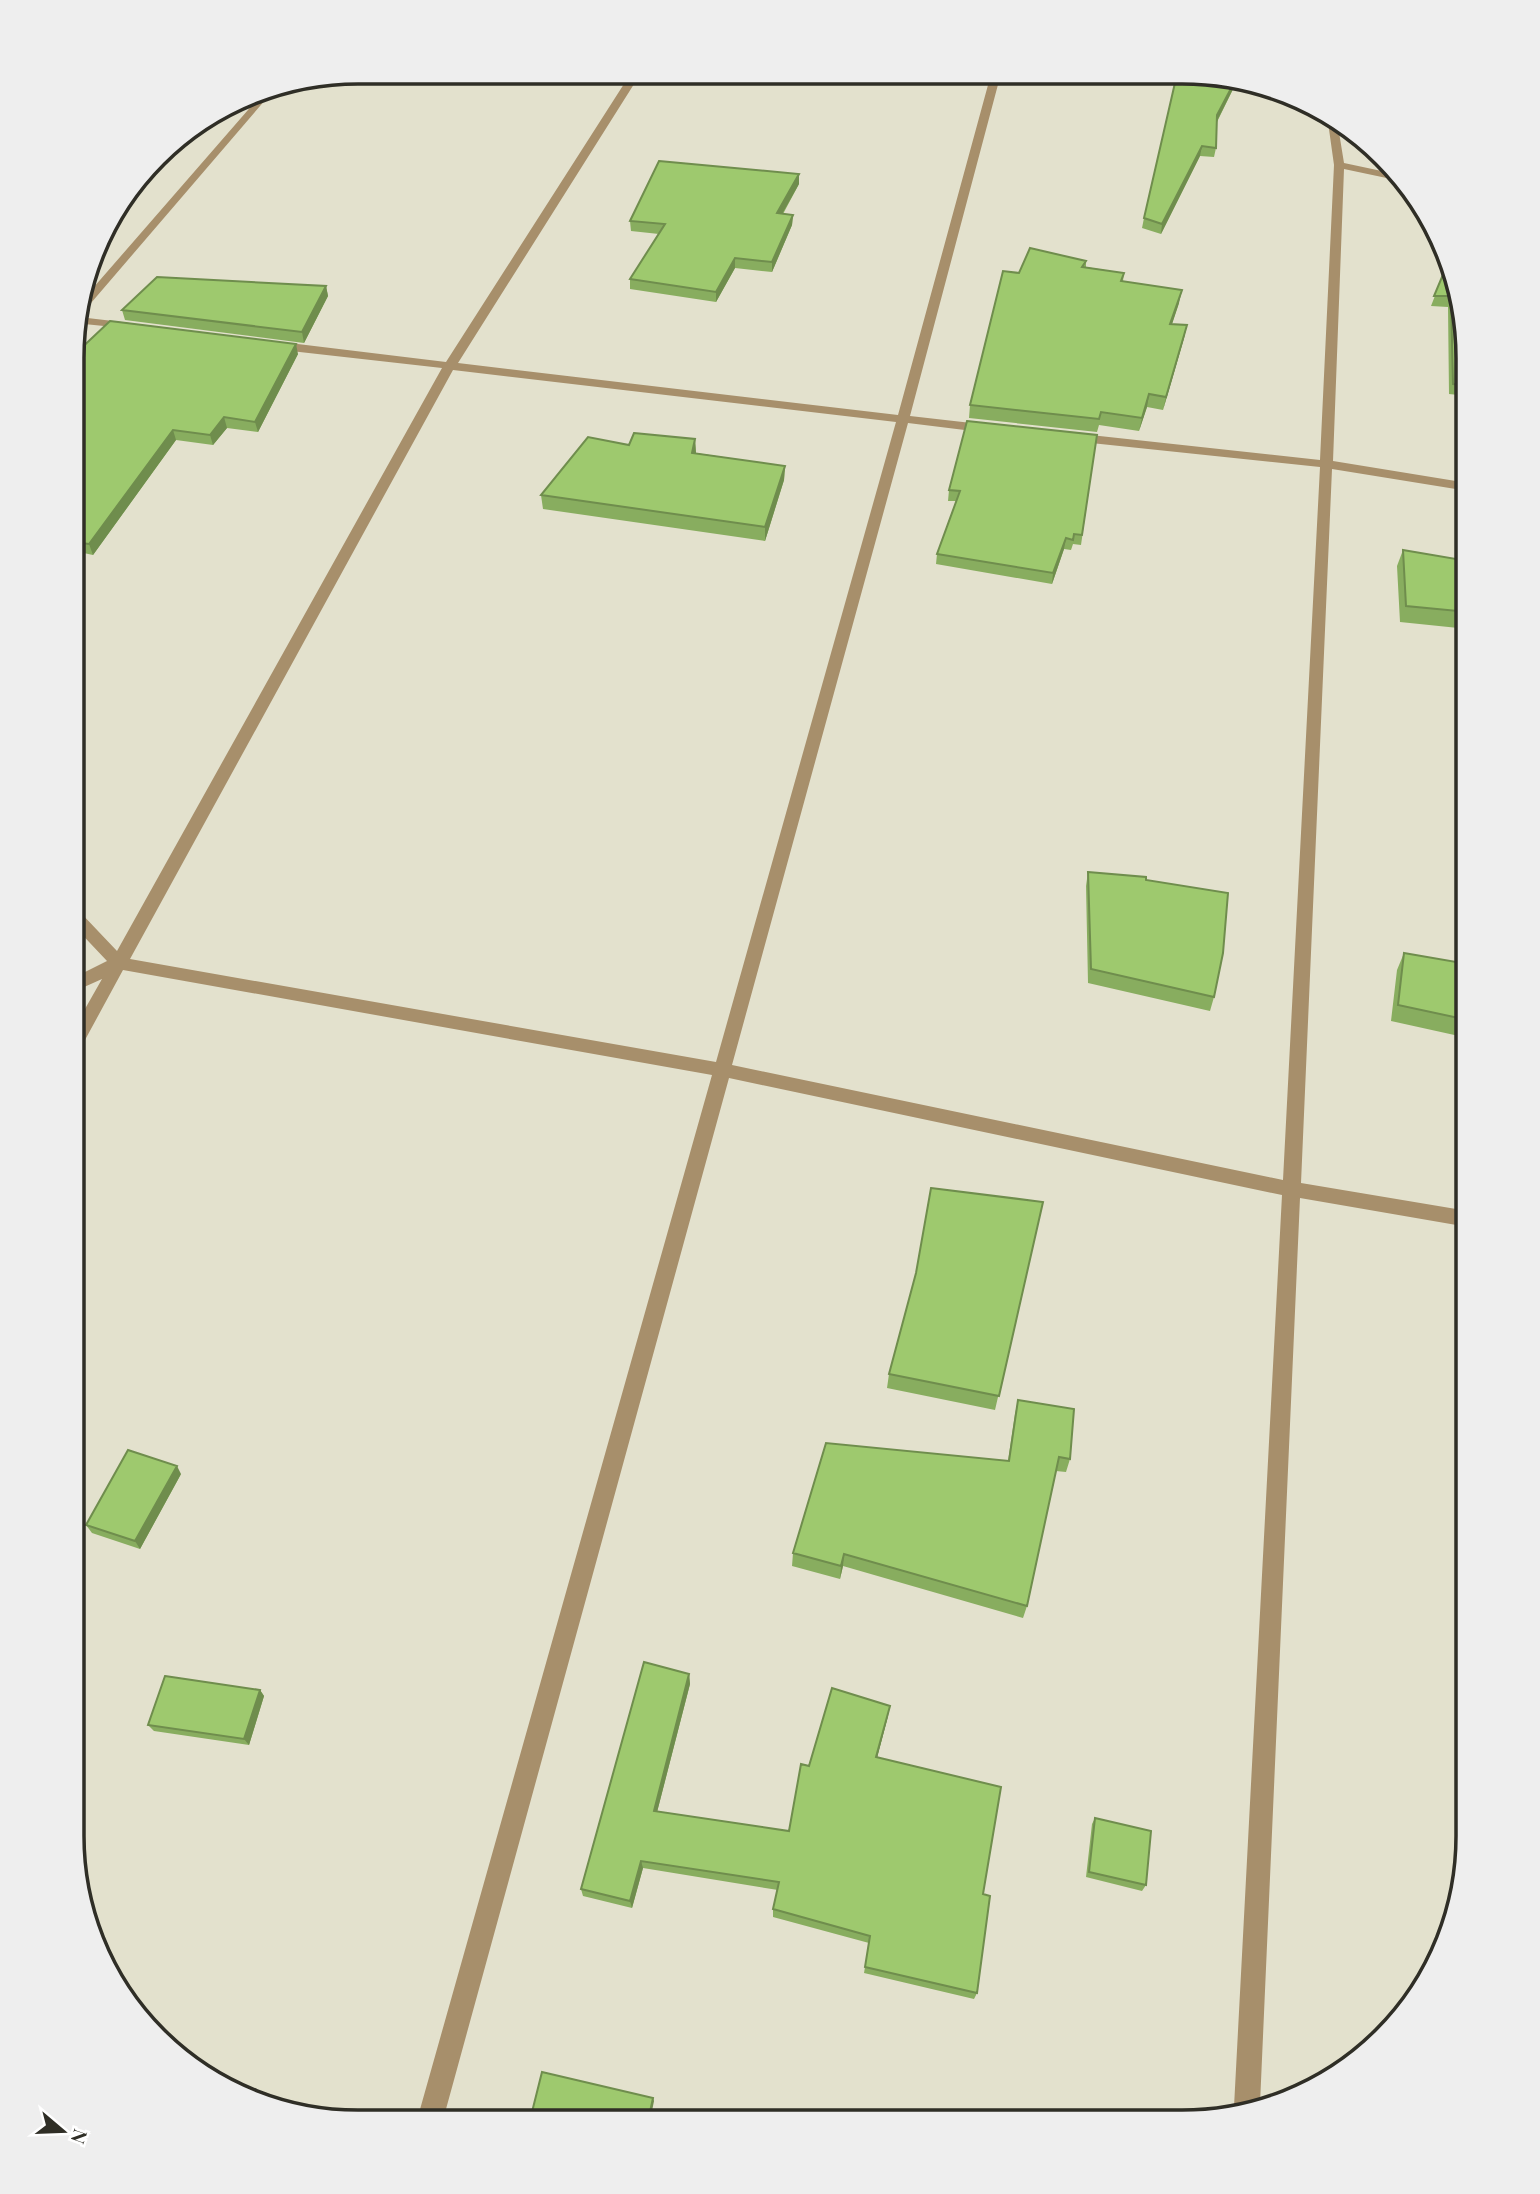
<svg xmlns="http://www.w3.org/2000/svg" width="1540" height="2194" font-family="'Playfair Display',serif">
  <style>
    .lines { fill: none; stroke-linecap: round; stroke-linejoin: round }
    .street { fill: #a78f6b; fill-rule: evenodd }
    .wall { fill: #88ad5f }
    .shaded-wall { fill: #6f8d4d }
    .building { fill: #9ec96e; stroke: #6f8d4d; stroke-width: 2 }
    .rim { fill: none; stroke: #2f2e26; stroke-width: 3.5 }
  </style>
  <rect width="100%" height="100%" fill="#e3e1cd"/>
  <g class="lines">
    <path class="street" d="M 631,73 L 641,73 L 458,363 L 898,415 L 991,74 L 1219,74 L 1234,78 L 1000,77 L 910,416 L 989,425 L 995,429 L 989,433 L 908,423 L 732,1065 L 1283,1180 L 1320,467 L 1072,441 L 1066,437 L 1072,433 L 1320,460 L 1334,165 L 1327,115 L 1337,120 L 1344,163 L 1391,173 L 1396,180 L 1344,169 L 1333,461 L 1468,483 L 1468,491 L 1332,469 L 1301,1183 L 1468,1211 L 1468,1227 L 1300,1198 L 1260,2104 L 1236,2110 L 1234,2107 L 1282,1195 L 729,1078 L 443,2120 L 417,2120 L 712,1075 L 123,970 L 79,1051 L 73,1053 L 73,1030 L 102,979 L 73,992 L 73,978 L 107,961 L 73,925 L 73,909 L 79,911 L 117,951 L 442,368 L 273,349 L 267,345 L 273,341 L 446,362 ZM 453,370 L 896,422 L 716,1062 L 130,959 Z
      M 278,85 L 79,317 L 130,323 L 136,327 L 134,329 L 74,323 L 80,303 L 268,87 Z"/>
  </g>
  <path class="wall" d="M 1219,74 L 1238,79 L 1217,122 L 1216,148 L 1214,157 L 1200,156 L 1161,234 L 1142,228 L 1144,218 Z
    M 799,184 L 783,214 L 793,215 L 792,225 L 772,272 L 735,268 L 716,302 L 630,289 L 630,279 L 659,234 L 631,231 L 630,221 Z
    M 1086,261 L 1086,267 L 1124,273 L 1123,281 L 1179,303 L 1172,324 L 1187,325 L 1184,338 L 1163,410 L 1147,407 L 1139,431 L 1099,425 L 1097,432 L 969,418 L 970,405 L 1019,273 Z
    M 1447,265 L 1468,358 L 1468,396 L 1449,394 L 1448,307 L 1431,306 Z
    M 326,286 L 328,296 L 304,343 L 125,320 L 122,310 Z
    M 298,354 L 258,432 L 227,428 L 213,445 L 176,440 L 93,555 L 74,551 L 74,355 Z
    M 1097,435 L 1081,545 L 1073,544 L 1071,550 L 1064,549 L 1052,584 L 936,564 L 937,554 L 956,501 L 948,501 L 949,490 Z
    M 695,439 L 696,453 L 785,466 L 784,480 L 765,541 L 543,509 L 541,495 L 629,445 Z
    M 1403,550 L 1468,561 L 1468,629 L 1400,622 L 1397,566 Z
    M 1468,769 L 1468,835 L 1463,834 L 1464,778 Z
    M 1088,872 L 1146,880 L 1214,997 L 1210,1011 L 1088,983 L 1086,886 Z
    M 1404,953 L 1468,964 L 1468,1038 L 1391,1021 L 1397,970 Z
    M 1043,1202 L 995,1410 L 887,1388 L 889,1374 Z
    M 1018,1400 L 1070,1459 L 1066,1472 L 1056,1471 L 1027,1606 L 1023,1618 L 843,1566 L 840,1579 L 792,1566 L 793,1553 L 1008,1461 L 1015,1414 Z
    M 181,1474 L 140,1549 L 92,1533 L 86,1525 Z
    M 689,1674 L 690,1684 L 657,1812 L 789,1831 L 809,1766 L 888,1716 L 877,1757 L 983,1894 L 977,1993 L 974,1999 L 864,1973 L 869,1943 L 773,1917 L 773,1909 L 778,1890 L 643,1868 L 632,1908 L 583,1896 L 581,1889 Z
    M 260,1690 L 264,1696 L 249,1745 L 154,1731 L 148,1725 Z
    M 1095,1818 L 1146,1885 L 1142,1891 L 1086,1877 L 1092,1824 Z"/>
  <path class="shaded-wall" d="M 1236,79 L 1238,79 L 1215,125 L 1217,115 Z
    M 1202,146 L 1200,156 L 1161,234 L 1162,224 Z
    M 799,174 L 799,184 L 777,223 L 777,213 Z
    M 793,215 L 792,225 L 772,272 L 772,262 Z
    M 735,258 L 735,268 L 716,302 L 716,292 Z
    M 326,286 L 328,296 L 304,343 L 302,332 Z
    M 1182,290 L 1179,303 L 1168,336 L 1170,324 Z
    M 1187,325 L 1184,338 L 1163,410 L 1166,397 Z
    M 296,344 L 298,354 L 258,432 L 255,422 Z
    M 1149,394 L 1147,407 L 1139,431 L 1142,418 Z
    M 224,417 L 227,428 L 213,445 L 210,435 Z
    M 173,430 L 176,440 L 93,555 L 89,544 Z
    M 695,439 L 696,454 L 692,453 Z
    M 785,466 L 784,480 L 765,541 L 765,527 Z
    M 1066,538 L 1064,549 L 1052,584 L 1053,573 Z
    M 177,1466 L 181,1474 L 140,1549 L 135,1541 Z
    M 844,1554 L 843,1566 L 840,1579 L 841,1566 Z
    M 689,1674 L 690,1684 L 655,1820 L 654,1811 Z
    M 260,1690 L 264,1696 L 249,1745 L 244,1739 Z
    M 890,1706 L 888,1716 L 875,1766 L 876,1757 Z
    M 641,1861 L 643,1868 L 632,1908 L 630,1901 Z
    M 653,2098 L 654,2101 L 650,2121 L 648,2121 Z"/>
  <path class="building" d="M 1177,74 L 1219,74 L 1236,79 L 1217,115 L 1216,148 L 1202,146 L 1162,224 L 1144,218 Z
    M 659,161 L 799,174 L 777,213 L 793,215 L 772,262 L 735,258 L 716,292 L 630,279 L 665,224 L 630,221 Z
    M 1030,248 L 1086,261 L 1082,267 L 1124,273 L 1121,281 L 1182,290 L 1170,324 L 1187,325 L 1166,397 L 1149,394 L 1142,418 L 1101,412 L 1099,419 L 970,405 L 1003,271 L 1019,273 Z
    M 1447,265 L 1468,358 L 1468,385 L 1453,384 L 1451,296 L 1434,296 Z
    M 157,277 L 326,286 L 302,332 L 122,310 Z
    M 110,321 L 296,344 L 255,422 L 224,417 L 210,435 L 173,430 L 89,544 L 74,542 L 74,355 Z
    M 967,421 L 1097,435 L 1082,535 L 1074,534 L 1073,540 L 1066,538 L 1053,573 L 937,554 L 960,491 L 949,490 Z
    M 634,433 L 695,439 L 692,453 L 785,466 L 765,527 L 541,495 L 588,437 L 629,445 Z
    M 1403,550 L 1468,561 L 1468,612 L 1406,606 Z
    M 1088,872 L 1146,877 L 1146,880 L 1228,893 L 1223,953 L 1214,997 L 1091,969 Z
    M 1404,953 L 1468,964 L 1468,1020 L 1398,1005 Z
    M 931,1188 L 1043,1202 L 999,1396 L 889,1374 L 916,1273 Z
    M 1018,1400 L 1074,1409 L 1070,1459 L 1059,1457 L 1027,1606 L 844,1554 L 841,1566 L 793,1553 L 826,1443 L 1009,1461 Z
    M 128,1450 L 177,1466 L 135,1541 L 86,1525 Z
    M 644,1662 L 689,1674 L 654,1811 L 789,1831 L 801,1764 L 809,1766 L 832,1688 L 890,1706 L 876,1757 L 1001,1787 L 983,1894 L 990,1896 L 977,1993 L 865,1967 L 870,1936 L 773,1909 L 779,1882 L 641,1861 L 630,1901 L 581,1889 Z
    M 165,1676 L 260,1690 L 244,1739 L 148,1725 Z
    M 1095,1818 L 1151,1831 L 1146,1885 L 1089,1872 Z
    M 542,2072 L 653,2098 L 648,2121 L 530,2120 Z"/>
  <path d="M0 0H1540V2194H0ZM358 84H1182A274 274 0 0 1 1456 358V1836A274 274 0 0 1 1182 2110H358A274 274 0 0 1 84 1836V358A274 274 0 0 1 358 84Z" fill="#eee" fill-rule="evenodd"/>
  <path class="rim" d="M358 84H1182A274 274 0 0 1 1456 358V1836A274 274 0 0 1 1182 2110H358A274 274 0 0 1 84 1836V358A274 274 0 0 1 358 84Z"/>
  <g transform="translate(63 2131) rotate(109)" stroke="#ffffff" stroke-width="5" paint-order="stroke">
  <path d="M0-5L12 26L0 18L-12 26Z" fill="#2f2e26"/>
  <text y="-10" font-size="19" font-weight="bold" text-anchor="middle" fill="#2f2e26">N</text>
  </g>
</svg>
